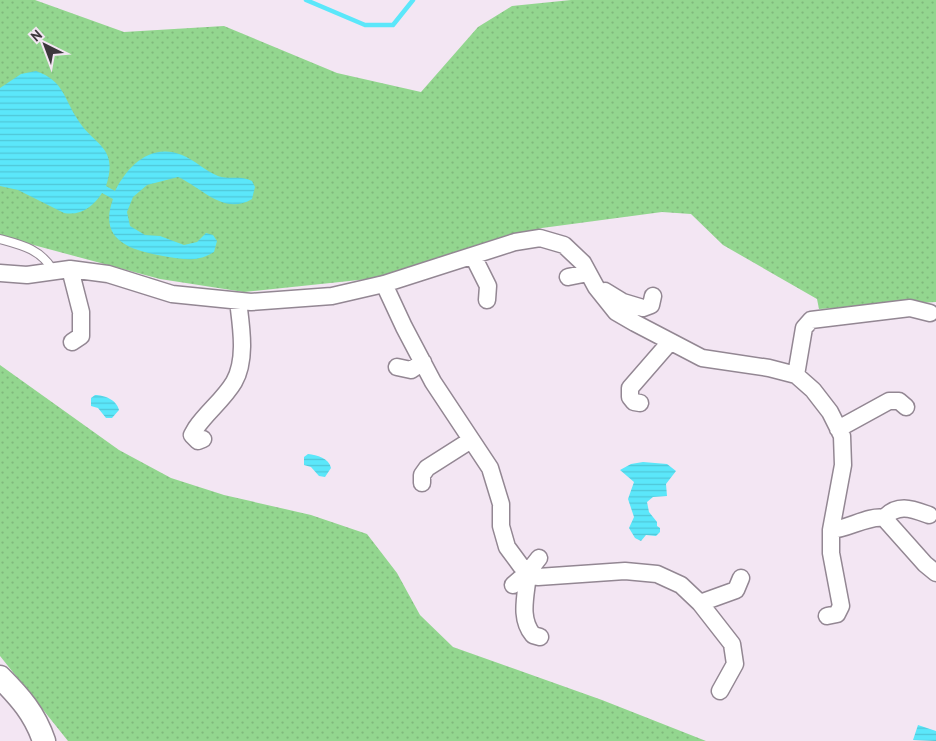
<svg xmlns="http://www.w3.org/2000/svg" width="936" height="741" font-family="'PT Sans',sans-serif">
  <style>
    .grass { fill: url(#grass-dots) }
    .water { fill: url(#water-rules) }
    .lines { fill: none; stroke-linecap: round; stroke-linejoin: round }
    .stream { stroke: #5be7fa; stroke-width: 4.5 }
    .lane-casing { stroke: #938793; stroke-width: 10 }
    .street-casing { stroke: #938793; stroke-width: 19 }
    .secondary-casing { stroke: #938793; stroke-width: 25 }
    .lane { stroke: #fff; stroke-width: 8 }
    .street { stroke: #fff; stroke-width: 16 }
    .secondary { stroke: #fff; stroke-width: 22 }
  </style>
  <defs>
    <pattern id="grass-dots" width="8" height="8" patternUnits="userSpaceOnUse" patternTransform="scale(1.25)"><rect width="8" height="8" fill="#93d68f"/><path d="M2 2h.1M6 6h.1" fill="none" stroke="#80b87c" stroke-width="1.8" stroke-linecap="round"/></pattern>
    <pattern id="water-rules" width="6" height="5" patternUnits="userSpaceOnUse" patternTransform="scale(1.25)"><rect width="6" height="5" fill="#5be7fa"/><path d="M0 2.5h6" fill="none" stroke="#50c7d7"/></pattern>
  </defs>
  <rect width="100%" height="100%" fill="#f3e6f3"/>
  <path class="grass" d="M 0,0 L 35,0 L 124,32 L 224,26 L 337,73 L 421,92 L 478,27 L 512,6 L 571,0 L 936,0 L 936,302 L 819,309 L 817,299 L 723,245 L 691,214 L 662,212 L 542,228 L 378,278 L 244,292 L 160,279 L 0,236 Z
    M 0,365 L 119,450 L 171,478 L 224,495 L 311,515 L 367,534 L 397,573 L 420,615 L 453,647 L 602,700 L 706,741 L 68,741 L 0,656 Z"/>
  <path class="water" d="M 36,71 C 64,81 63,97 78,120 C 94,146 119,146 106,186 L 115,191 C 127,167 150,142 182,155 C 195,160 205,171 218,176 C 229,180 241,175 252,181 L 255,187 L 252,199 C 224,216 201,187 178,177 L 147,185 L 133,197 L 127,212 L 130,226 L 145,235 L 160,236 L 184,245 L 197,242 L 206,233 L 213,235 L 217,241 L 214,252 C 196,263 183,259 163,256 C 129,250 98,240 113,199 L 102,193 C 93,207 81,216 64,213 L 18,190 L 0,186 L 0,88 L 21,74 Z
    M 95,395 C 104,395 117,400 119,410 L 112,418 L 106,418 L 98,408 L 91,406 L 91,398 Z
    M 308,454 C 317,455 329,458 331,468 L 325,477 L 319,476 L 311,467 L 304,465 L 304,457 Z
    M 643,462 L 667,464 L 676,471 L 666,484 L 667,496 L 653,497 L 647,502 L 649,512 L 657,522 L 657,526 L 660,528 L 660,532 L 656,536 L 646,535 L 641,541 L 635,538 L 629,528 L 634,517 L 628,499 L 634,482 L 620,470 L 631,464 Z
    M 918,725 L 936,731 L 936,741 L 913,740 Z"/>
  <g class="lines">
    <path class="stream" d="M 306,0 L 365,25 L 393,25 L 413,0"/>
    <defs>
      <path id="lane" d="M 0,239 C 22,245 40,249 53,270"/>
      <path id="street" d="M 473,256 L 488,286 L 487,300
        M 70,269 L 81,312 L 81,336 L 72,342
        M 0,273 L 27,275 L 70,269 L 108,274 L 172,294 L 251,302 L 332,296 L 384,284 L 515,242 L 540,238 L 564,245 L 583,263 L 596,287 L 616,312 L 635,323 L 702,358 L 769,368 L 796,375 L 813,390 L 830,412 L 842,436 L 843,465 L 831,530 L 831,553 L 841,606 L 837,614 L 827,616
        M 568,277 L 588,273
        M 384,284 L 404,327 L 433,382 L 490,468 L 501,504 L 501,526 L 507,547 L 521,566 L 538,577 L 625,571 L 657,574 L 681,585 L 700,603 L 732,644 L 735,664 L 720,691
        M 605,291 L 623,302 L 643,308 L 651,305 L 653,296
        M 397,367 L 411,370 L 423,362
        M 796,375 L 804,328 L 811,320 L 910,308 L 930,313
        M 640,403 L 634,402 L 630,397 L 630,388 L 670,342
        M 838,429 L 889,401 L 899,401 L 906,407
        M 203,439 L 198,441 L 192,435 L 196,428 C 207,412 224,399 234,382 C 247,359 241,326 238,301
        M 422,483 L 422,475 L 427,468 L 471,440
        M 884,518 C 898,503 912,509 929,515
        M 831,530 C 848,529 869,515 884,518 L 925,564 L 936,573
        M 528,572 C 527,593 518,617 533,635 L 540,637
        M 513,585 L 528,572 L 539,558
        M 700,603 L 736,590 L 741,578"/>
      <path id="secondary" d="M 0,677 C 20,697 35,714 44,741"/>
    </defs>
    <use href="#lane" class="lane-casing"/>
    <use href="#street" class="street-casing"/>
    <use href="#secondary" class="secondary-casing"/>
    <use href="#lane" class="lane"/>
    <use href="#street" class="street"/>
    <use href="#secondary" class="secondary"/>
  </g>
  <g transform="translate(45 45) rotate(318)" stroke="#f3e6f3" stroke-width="4" paint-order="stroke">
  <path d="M0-4L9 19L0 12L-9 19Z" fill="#3c373c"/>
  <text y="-8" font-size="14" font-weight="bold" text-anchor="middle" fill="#3c373c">N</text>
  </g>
</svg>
